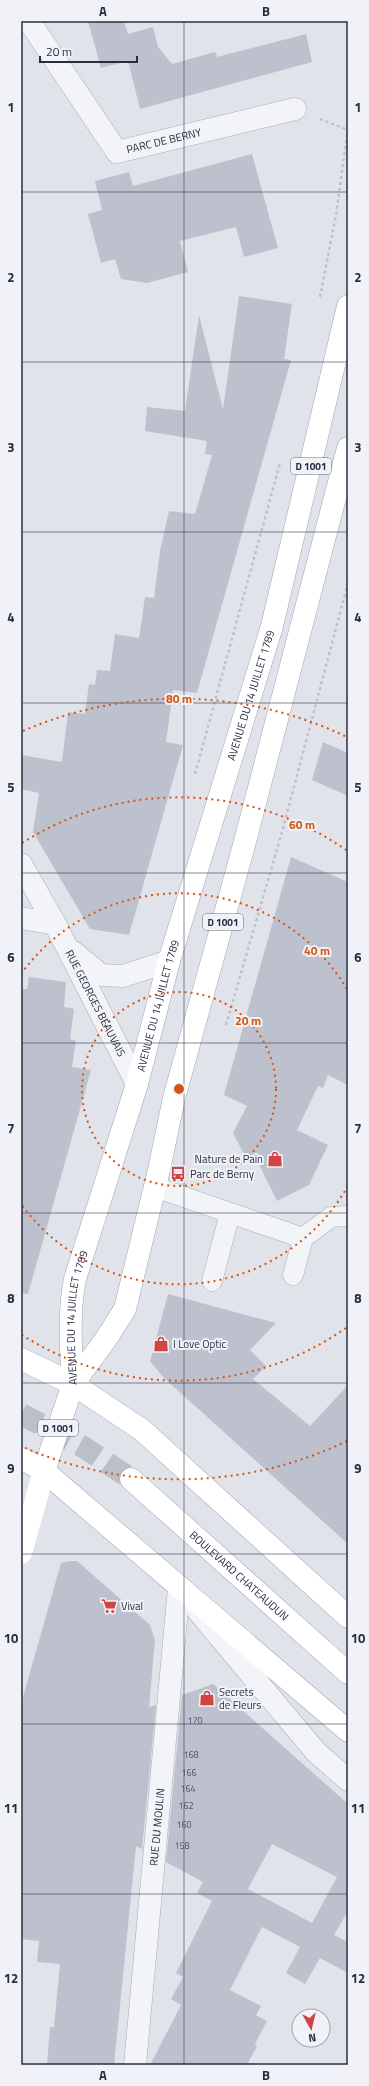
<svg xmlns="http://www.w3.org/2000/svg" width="369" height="2086" font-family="'Titillium Web',sans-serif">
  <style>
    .building { fill: #bdc1cd; fill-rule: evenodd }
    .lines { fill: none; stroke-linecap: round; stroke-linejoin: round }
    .primary-tunnel { stroke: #bbbfc8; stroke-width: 22; stroke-dasharray: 22 11; stroke-linecap: butt }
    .lane-casing { stroke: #a9adb8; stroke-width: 21 }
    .street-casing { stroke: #a9adb8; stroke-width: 23 }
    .primary-casing { stroke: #9fa5b6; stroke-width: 23 }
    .path { stroke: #bec1c9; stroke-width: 2.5; stroke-dasharray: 3 3; stroke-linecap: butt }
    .lane { stroke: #f3f4f8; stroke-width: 20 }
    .street { stroke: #f3f4f8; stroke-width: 22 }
    .secondary { stroke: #fff; stroke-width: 22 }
    .primary { stroke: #fff; stroke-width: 22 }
    .grid { fill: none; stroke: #282e42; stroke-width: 1; stroke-opacity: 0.55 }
    .ring { fill: none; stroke: #d55511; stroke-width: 2; stroke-dasharray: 2 4 }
    .labels { text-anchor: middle; stroke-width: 4; stroke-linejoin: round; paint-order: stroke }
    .number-label { font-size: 9px; fill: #4d5365 }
    .shield { fill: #f0f2f7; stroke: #646978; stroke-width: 1 }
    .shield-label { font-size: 10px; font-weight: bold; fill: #282e42 }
    .street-label { font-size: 11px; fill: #282e42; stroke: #f0f2f7 }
    .poi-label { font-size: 11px; fill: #282e42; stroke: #f0f2f7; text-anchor: start }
    .centre { fill: #d55511; stroke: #f0f2f7; stroke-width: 2 }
    .ring-label { font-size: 12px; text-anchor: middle; font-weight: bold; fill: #d55511; stroke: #f0f2f7; stroke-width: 4; stroke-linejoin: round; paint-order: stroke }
    .neatline { fill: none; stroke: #282e42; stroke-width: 1.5 }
    .grid-label { font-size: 13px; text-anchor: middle; font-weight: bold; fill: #282e42 }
  </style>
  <rect width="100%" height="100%" fill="#e0e3ea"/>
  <path class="building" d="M 88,21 L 124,21 L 128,34 L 153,27 L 158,47 L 172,64 L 215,52 L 217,57 L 306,34 L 312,62 L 140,109 L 128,61 L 101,68 Z
    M 252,154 L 278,248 L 244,257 L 236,227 L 180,241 L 188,272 L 147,283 L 121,279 L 115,259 L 101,263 L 88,214 L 102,210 L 95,181 L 129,172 L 133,186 Z
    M 239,296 L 292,304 L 284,359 L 291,360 L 197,693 L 173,690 L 166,742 L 183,745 L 129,935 L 90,929 L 33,832 L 39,793 L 21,789 L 21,755 L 62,762 L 68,712 L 85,714 L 89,684 L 95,685 L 97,670 L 110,671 L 115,634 L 139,638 L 145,597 L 154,598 L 160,551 L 169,511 L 195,514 L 212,455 L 205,454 L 207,441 L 145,431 L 147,407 L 185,411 L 199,315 L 223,409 Z
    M 323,742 L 348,753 L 348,796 L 312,780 Z
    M 291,857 L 348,882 L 348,1085 L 328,1075 L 323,1088 L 318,1086 L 297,1130 L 328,1145 L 309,1185 L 277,1201 L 255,1156 L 247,1160 L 233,1133 L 247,1106 L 224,1095 Z
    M 29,977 L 66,982 L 64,1007 L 74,1009 L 70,1039 L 76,1041 L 72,1067 L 91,1070 L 28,1294 L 21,1293 L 21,989 L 27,989 Z
    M 168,1294 L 276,1323 L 250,1350 L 266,1366 L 253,1379 L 310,1426 L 348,1385 L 348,1544 L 164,1378 L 150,1361 Z
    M 71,1561 L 77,1561 L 150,1625 L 155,1640 L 149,1707 L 156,1705 L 142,1849 L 136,1846 L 114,2065 L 47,2065 L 50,2027 L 54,2027 L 60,1964 L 37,1962 L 39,1941 L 21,1939 L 21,1704 L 61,1563 Z
    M 213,1684 L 348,1804 L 348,1911 L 334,1935 L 348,1942 L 348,1973 L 320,1958 L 305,1984 L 286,1973 L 300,1947 L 262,1927 L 230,1990 L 261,2006 L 256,2015 L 267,2021 L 255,2044 L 257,2046 L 247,2065 L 150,2065 L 181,2005 L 171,1999 L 183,1977 L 176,1973 L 212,1901 L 197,1893 L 203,1882 L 166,1862 L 182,1695 ZM 272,1844 L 337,1877 L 312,1923 L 248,1889 Z"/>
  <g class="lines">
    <path class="primary-tunnel" d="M 21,1414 L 85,1448 L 131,1479"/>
    <defs>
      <path id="lane" d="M 155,1187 L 303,1238 L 293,1275
        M 303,1238 L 331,1217 L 348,1216
        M 212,1281 L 230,1213"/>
      <g id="street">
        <path id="s1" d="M 29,21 L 117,152 L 295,109"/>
        <path id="s2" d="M 21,864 L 55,924 L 137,1084"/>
        <path d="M 21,918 L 55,924"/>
        <path d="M 73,952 L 101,975 L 123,976 L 169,961"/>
        <path d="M 198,1611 L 316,1752 L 348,1780"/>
        <path id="s3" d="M 135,2065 L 179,1588"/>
      </g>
      <g id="primary">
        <path d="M 21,1359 L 73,1384 L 142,1430 L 348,1617"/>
        <path id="s4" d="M 73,1384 C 71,1349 68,1314 75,1279 L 137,1084 L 169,961 L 272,626 L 348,306"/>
        <path d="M 21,1458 L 44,1471 L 348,1731"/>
        <path d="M 44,1471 L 73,1384 L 106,1339 L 125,1309 L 159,1170 L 174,1098 L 243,849 L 348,448"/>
        <path id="s5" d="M 131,1479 L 348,1673"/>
      </g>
    </defs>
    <use href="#lane" class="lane-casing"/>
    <use href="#street" class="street-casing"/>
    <use href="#primary" class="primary-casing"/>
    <path class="path" d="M 320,119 L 348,130
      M 320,297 L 336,215 L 348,128
      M 195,774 L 280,463
      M 226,1025 L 282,832 L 348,583"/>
    <use href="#lane" class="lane"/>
    <use href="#street" class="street"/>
    <path class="secondary" d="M 21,1553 L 44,1471"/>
    <use href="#primary" class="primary"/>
  </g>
  <path class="grid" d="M 184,21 L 184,2065M 21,192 L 348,192M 21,362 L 348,362M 21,532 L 348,532M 21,703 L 348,703M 21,873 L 348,873M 21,1043 L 348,1043M 21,1213 L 348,1213M 21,1383 L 348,1383M 21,1554 L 348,1554M 21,1724 L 348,1724M 21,1894 L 348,1894"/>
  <g class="ring">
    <circle cx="179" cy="1089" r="97"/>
    <path d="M348 1186A195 195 0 0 1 21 1204M21 974A195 195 0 0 1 348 991"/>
    <path d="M346 1328A292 292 0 0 1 22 1335M22 843A292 292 0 0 1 346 850"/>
    <path d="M347 1441A390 390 0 0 1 23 1447M23 731A390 390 0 0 1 347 737"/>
  </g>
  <defs>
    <symbol id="shop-bare" viewBox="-9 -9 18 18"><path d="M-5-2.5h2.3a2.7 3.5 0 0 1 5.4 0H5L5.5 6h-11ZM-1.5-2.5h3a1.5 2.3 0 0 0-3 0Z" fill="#d14344" stroke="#f0f2f7" stroke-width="2.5" paint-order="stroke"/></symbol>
    <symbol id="bus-bare" viewBox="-9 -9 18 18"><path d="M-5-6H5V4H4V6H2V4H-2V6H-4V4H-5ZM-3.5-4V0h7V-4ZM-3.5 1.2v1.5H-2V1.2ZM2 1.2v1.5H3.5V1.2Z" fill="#d14344" stroke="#f0f2f7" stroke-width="2.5" paint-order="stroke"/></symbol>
    <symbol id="supermarket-bare" viewBox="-9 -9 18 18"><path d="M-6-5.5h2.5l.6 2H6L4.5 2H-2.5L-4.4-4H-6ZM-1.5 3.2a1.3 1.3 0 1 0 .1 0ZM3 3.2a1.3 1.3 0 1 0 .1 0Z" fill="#d14344" stroke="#f0f2f7" stroke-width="2.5" paint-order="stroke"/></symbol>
  </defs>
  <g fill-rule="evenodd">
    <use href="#shop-bare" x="264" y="1148" width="22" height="22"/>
    <use href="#bus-bare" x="167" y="1163" width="22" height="22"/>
    <use href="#shop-bare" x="150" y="1333" width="22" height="22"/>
    <use href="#supermarket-bare" x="98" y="1595" width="22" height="22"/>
    <use href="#shop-bare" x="196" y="1687" width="22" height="22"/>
  </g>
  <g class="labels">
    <g class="number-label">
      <text x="195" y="1724">170</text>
      <text x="191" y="1758">168</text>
      <text x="189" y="1776">166</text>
      <text x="188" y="1792">164</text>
      <text x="186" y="1809">162</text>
      <text x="184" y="1828">160</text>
      <text x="182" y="1849">158</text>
    </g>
    <g class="shield">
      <rect x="291" y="458" width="40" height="16" rx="3"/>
      <rect x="203" y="914" width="40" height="16" rx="3"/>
      <rect x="38" y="1420" width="40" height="16" rx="3"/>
    </g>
    <g class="shield-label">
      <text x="311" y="470">D 1001</text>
      <text x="223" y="926">D 1001</text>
      <text x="58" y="1432">D 1001</text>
    </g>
    <g class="street-label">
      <text dy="4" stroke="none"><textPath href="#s1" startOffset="206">PARC DE BERNY</textPath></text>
      <text dy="4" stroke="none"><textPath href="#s4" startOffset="715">AVENUE DU 14 JUILLET 1789</textPath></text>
      <text dy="4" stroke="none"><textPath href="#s2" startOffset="158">RUE GEORGES BEAUVAIS</textPath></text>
      <text dy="4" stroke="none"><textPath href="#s4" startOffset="391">AVENUE DU 14 JUILLET 1789</textPath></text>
      <text dy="4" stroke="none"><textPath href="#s4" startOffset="67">AVENUE DU 14 JUILLET 1789</textPath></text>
      <text dy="4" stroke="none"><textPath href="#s5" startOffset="145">BOULEVARD CHATEAUDUN</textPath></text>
      <text dy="4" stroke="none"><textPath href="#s3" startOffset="239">RUE DU MOULIN</textPath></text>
    </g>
    <g class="poi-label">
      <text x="263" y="1163" text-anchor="end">Nature de Pain</text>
      <text x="190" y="1178">Parc de Berny</text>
      <text x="173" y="1348">I Love Optic</text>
      <text x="121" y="1610">Vival</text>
      <text x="219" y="1696">Secrets<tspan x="219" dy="13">de Fleurs</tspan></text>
    </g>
  </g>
  <circle cx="179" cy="1089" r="6" class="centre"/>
  <g class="ring-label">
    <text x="179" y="703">80 m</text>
    <text x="302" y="829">60 m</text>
    <text x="317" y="955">40 m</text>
    <text x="248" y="1025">20 m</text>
  </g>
  <rect width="369" height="2086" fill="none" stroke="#f0f2f7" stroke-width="44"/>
  <g transform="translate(311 2028) rotate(172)"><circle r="19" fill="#f0f2f7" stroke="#a0a4af"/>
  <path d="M0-3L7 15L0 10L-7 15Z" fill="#d14344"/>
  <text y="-6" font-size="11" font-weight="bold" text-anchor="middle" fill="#282e42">N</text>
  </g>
  <path d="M40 56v6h97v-6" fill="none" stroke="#282e42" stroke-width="2"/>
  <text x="46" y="56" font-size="12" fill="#282e42" stroke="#f0f2f7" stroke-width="3" paint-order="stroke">20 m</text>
  <rect x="22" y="22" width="325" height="2042" class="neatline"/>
  <g class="grid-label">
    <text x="103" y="16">A</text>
    <text x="266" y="16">B</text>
    <text x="11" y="112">1</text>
    <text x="358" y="112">1</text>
    <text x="11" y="282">2</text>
    <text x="358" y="282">2</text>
    <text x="11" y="452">3</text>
    <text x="358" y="452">3</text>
    <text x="11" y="622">4</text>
    <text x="358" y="622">4</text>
    <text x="11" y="792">5</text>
    <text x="358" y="792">5</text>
    <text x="11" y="962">6</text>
    <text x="358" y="962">6</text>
    <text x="11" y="1133">7</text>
    <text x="358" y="1133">7</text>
    <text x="11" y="1303">8</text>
    <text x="358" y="1303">8</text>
    <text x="11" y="1473">9</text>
    <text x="358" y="1473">9</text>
    <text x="11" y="1643">10</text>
    <text x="358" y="1643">10</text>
    <text x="11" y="1813">11</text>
    <text x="358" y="1813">11</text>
    <text x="11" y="1983">12</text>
    <text x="358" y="1983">12</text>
    <text x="103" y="2080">A</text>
    <text x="266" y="2080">B</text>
  </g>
</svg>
